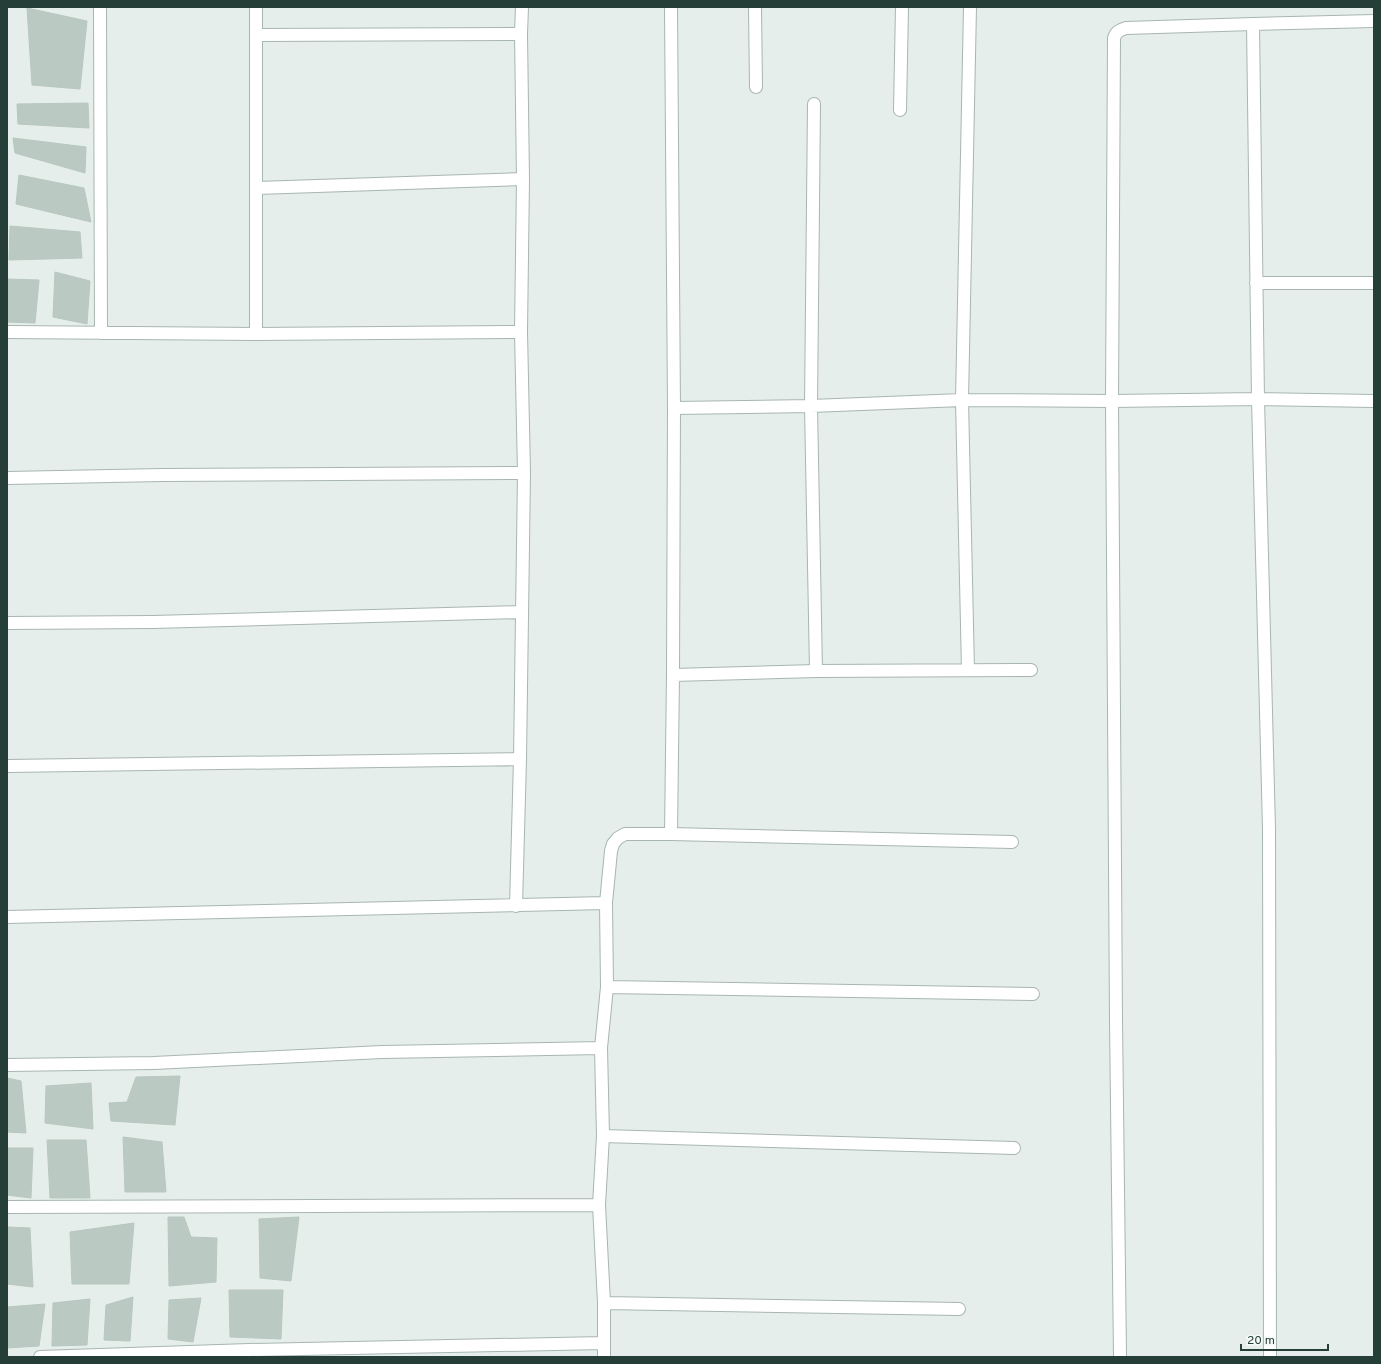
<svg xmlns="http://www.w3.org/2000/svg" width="1381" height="1364" font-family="Overpass,sans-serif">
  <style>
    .building { fill: #bbc9c3; stroke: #b8c7c1 }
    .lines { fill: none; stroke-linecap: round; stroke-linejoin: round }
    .minor-casing { stroke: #a8b6b1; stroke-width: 14 }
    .minor { stroke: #fff; stroke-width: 12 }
  </style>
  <rect width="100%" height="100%" fill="#e5eeea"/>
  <path class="building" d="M 27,8 L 87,21 L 80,89 L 32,85 Z
    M 88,103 L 89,128 L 18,124 L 17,104 Z
    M 13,138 L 86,147 L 85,173 L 15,153 Z
    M 19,175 L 84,188 L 91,222 L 16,204 Z
    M 10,226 L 80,232 L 82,258 L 9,260 Z
    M 55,272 L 90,281 L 87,324 L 53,317 Z
    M 7,279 L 39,280 L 35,323 L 7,322 Z
    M 180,1076 L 175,1125 L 111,1121 L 109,1103 L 127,1102 L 136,1077 Z
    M 7,1078 L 21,1081 L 26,1133 L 7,1132 Z
    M 91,1083 L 93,1129 L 45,1123 L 46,1086 Z
    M 123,1137 L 162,1142 L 166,1192 L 125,1192 Z
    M 47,1140 L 86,1140 L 90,1198 L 50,1198 Z
    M 7,1148 L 33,1148 L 31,1198 L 7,1195 Z
    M 168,1217 L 184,1217 L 191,1237 L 217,1238 L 216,1282 L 169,1286 Z
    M 299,1217 L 291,1281 L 260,1278 L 259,1219 Z
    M 134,1223 L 129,1284 L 72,1284 L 70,1232 Z
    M 7,1227 L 30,1228 L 33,1287 L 7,1284 Z
    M 229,1290 L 283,1290 L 281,1339 L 230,1337 Z
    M 133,1297 L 130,1341 L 104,1340 L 106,1305 Z
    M 201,1298 L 193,1342 L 168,1339 L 169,1300 Z
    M 90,1299 L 87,1345 L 52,1346 L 53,1303 Z
    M 45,1304 L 39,1346 L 7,1348 L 7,1307 Z"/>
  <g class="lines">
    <defs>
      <path id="minor" d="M 100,7 L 101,333
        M 256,7 L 256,334
        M 671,7 L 674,408 L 811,406 L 962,400 L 1112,401 L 1258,399 L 1374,401
        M 755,7 L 756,87
        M 1253,24 L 1258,399 L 1269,829 L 1270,1357
        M 256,35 L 521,34
        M 814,104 L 811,406 L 816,671
        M 900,110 L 902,7
        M 257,188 L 523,179
        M 1256,283 L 1374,283
        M 7,332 L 256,334 L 521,332
        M 7,478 L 162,475 L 524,473
        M 7,623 L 153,622 L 522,612
        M 968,670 L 962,400 L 970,7
        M 673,675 L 816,671 L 1031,670
        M 7,766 L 520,759
        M 671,834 L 1012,842
        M 516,906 L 520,759 L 524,473 L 521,332 L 523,179 L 521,34 L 522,7
        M 7,917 L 606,903
        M 607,987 L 1033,994
        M 7,1065 L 154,1063 L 382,1052 L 601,1048
        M 603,1136 L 1014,1148
        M 7,1207 L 599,1205
        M 604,1303 L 959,1309
        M 40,1357 L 249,1350 L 603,1343
        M 604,1357 L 604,1303 L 599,1205 L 603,1136 L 601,1048 L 607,987 L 606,903 L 611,851 L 613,844 L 618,838 L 625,834 L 671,834 L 673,675 L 674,408
        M 1120,1357 L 1116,1020 L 1112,401 L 1114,38 C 1116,32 1119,30 1126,28 L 1253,24 L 1374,21"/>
    </defs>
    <use href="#minor" class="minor-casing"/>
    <use href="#minor" class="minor"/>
  </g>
  <rect width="1381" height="1364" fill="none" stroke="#253f38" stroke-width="16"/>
  <path d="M1241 1344v6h87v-6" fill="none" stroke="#253f38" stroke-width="2"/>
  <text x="1247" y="1344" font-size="12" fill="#253f38" stroke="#f6faf8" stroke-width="3" paint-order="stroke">20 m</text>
</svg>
